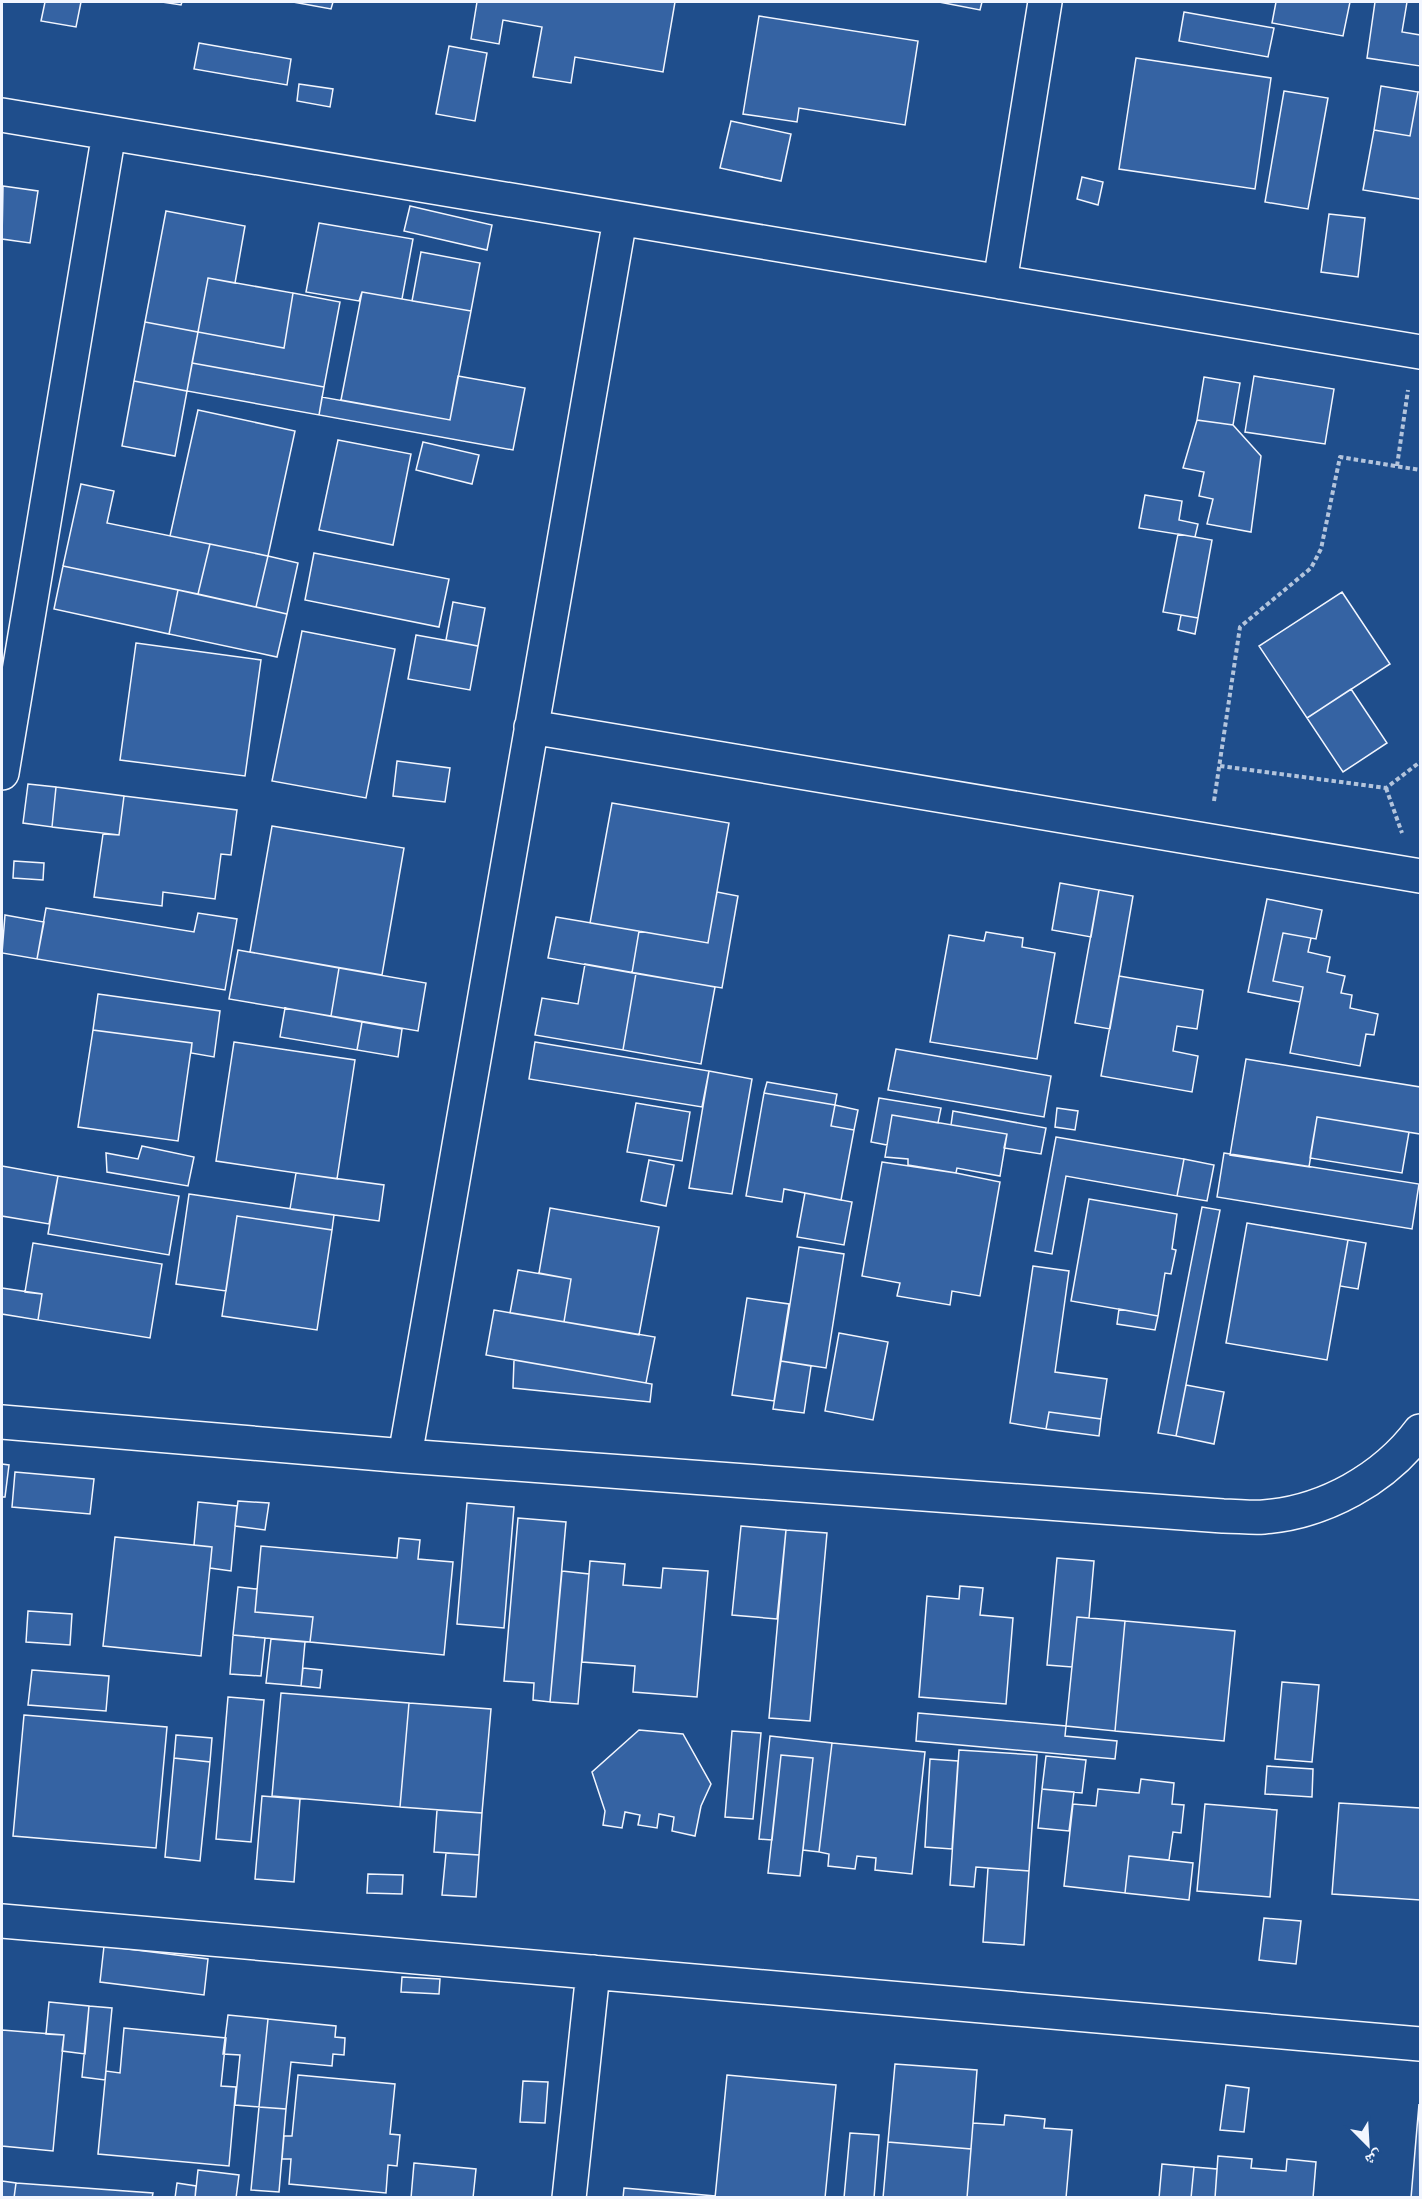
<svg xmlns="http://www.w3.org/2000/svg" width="1422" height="2199" font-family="Barlow,'Noto Naskh Arabic',sans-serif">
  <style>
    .building { fill: #3563a3; stroke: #f2f6ff; stroke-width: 1.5 }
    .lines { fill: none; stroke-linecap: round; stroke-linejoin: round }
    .minor-casing { stroke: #f2f6ff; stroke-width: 36 }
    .path { stroke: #b3c4dc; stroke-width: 4; stroke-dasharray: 4.5 3; stroke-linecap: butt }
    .minor { stroke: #1f4e8c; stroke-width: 33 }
  </style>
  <rect width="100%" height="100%" fill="#1f4e8c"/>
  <path class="building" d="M 45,2 L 81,2 L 76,27 L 41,21 Z
    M 162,2 L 182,2 L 181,5 Z
    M 293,2 L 333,2 L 331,9 Z
    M 477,2 L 675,2 L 663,72 L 575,57 L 571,83 L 533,77 L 542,27 L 503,20 L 499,44 L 471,39 Z
    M 939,2 L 982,2 L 980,10 Z
    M 1276,2 L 1350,2 L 1343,36 L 1272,23 Z
    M 1375,2 L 1407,2 L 1402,32 L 1420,35 L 1420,66 L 1367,58 Z
    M 1184,12 L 1274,28 L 1268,57 L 1179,41 Z
    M 759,16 L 918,41 L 905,125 L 799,108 L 797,122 L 743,114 Z
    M 199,43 L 291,59 L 287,85 L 194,69 Z
    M 449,46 L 487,53 L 475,121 L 436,114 Z
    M 1136,58 L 1271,78 L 1255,189 L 1119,169 Z
    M 299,84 L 333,89 L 330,107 L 297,101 Z
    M 1381,86 L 1418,92 L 1410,136 L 1374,130 Z
    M 1284,91 L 1328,98 L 1308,209 L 1265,202 Z
    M 1418,92 L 1420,92 L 1420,199 L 1363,190 L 1374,130 L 1410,136 Z
    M 731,121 L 791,134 L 781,181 L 720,168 Z
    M 1082,177 L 1103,182 L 1098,205 L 1077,199 Z
    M 3,186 L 38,191 L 30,243 L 2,239 Z
    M 410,206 L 492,225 L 487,250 L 404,231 Z
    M 166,211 L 245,226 L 235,283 L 208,278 L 198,332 L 145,322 Z
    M 1329,214 L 1365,218 L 1358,277 L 1321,272 Z
    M 319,223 L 413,239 L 402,299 L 362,292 L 359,301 L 306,292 Z
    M 421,252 L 480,263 L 471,311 L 412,301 Z
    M 208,278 L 293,293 L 284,348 L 198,332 Z
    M 362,292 L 471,311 L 450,420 L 341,400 Z
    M 293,293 L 340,302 L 324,387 L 192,363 L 198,332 L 284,348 Z
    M 145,322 L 198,332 L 187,391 L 134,381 Z
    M 192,363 L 324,387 L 319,415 L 187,391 Z
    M 458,376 L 525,388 L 513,450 L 319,415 L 322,397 L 450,420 Z
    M 1254,376 L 1334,389 L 1325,444 L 1245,432 Z
    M 1204,377 L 1240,383 L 1233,425 L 1197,420 Z
    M 134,381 L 187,391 L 175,456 L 122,446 Z
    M 198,410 L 295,431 L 268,556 L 170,536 Z
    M 1197,420 L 1233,425 L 1261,456 L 1251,532 L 1207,524 L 1213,499 L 1199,496 L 1204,472 L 1183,468 Z
    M 338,440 L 411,454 L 393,545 L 319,530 Z
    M 423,442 L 479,455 L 472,484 L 416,470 Z
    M 81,484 L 114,491 L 107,523 L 210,544 L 198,594 L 63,566 Z
    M 1145,495 L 1182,501 L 1179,520 L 1198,524 L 1195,537 L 1139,528 Z
    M 1178,534 L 1212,540 L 1198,618 L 1163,612 Z
    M 210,544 L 268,556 L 256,607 L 198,594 Z
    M 314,553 L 449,579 L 439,627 L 305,600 Z
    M 268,556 L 298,563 L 287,614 L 256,607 Z
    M 63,566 L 178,590 L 169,634 L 54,609 Z
    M 178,590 L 287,614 L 277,657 L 169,634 Z
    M 1342,592 L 1390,664 L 1307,718 L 1259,646 Z
    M 453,602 L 485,608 L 478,646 L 446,640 Z
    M 1181,615 L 1198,618 L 1195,634 L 1178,630 Z
    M 302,631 L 395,649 L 366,798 L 272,781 Z
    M 416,635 L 478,646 L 470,690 L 408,679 Z
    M 136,643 L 261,660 L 245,776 L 120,760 Z
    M 1351,689 L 1387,743 L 1343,772 L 1307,718 Z
    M 397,761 L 450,768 L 445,802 L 393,796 Z
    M 28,784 L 56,787 L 52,827 L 23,823 Z
    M 56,787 L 124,796 L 119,835 L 52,827 Z
    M 124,796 L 237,810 L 231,855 L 221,854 L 215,899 L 163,892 L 162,906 L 94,897 L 103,834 L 119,835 Z
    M 612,803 L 729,823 L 708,943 L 590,923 Z
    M 272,826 L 404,848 L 382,975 L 250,952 Z
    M 14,861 L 44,863 L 43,880 L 13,878 Z
    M 1060,883 L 1099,890 L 1091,937 L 1052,930 Z
    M 1099,890 L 1133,896 L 1110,1029 L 1075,1023 Z
    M 717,892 L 738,896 L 722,988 L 632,973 L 639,931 L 708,943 Z
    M 1267,899 L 1322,910 L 1316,939 L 1283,933 L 1273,981 L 1303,987 L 1300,1002 L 1248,992 Z
    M 46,908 L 194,932 L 198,913 L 237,919 L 225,990 L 37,959 Z
    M 5,915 L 44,922 L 37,959 L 2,953 Z
    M 556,917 L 639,931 L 632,973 L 548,958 Z
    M 986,932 L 1023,938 L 1022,947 L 1055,953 L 1037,1059 L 930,1042 L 949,935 L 984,941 Z
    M 1283,933 L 1311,938 L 1308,952 L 1330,957 L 1327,972 L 1345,976 L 1341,993 L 1352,995 L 1350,1008 L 1378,1014 L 1374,1035 L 1366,1034 L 1360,1066 L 1290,1053 L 1303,987 L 1273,981 Z
    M 238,950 L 339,968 L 331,1016 L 229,999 Z
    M 585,964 L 636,973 L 623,1050 L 535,1035 L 542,998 L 578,1004 Z
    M 339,968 L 426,983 L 418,1031 L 331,1016 Z
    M 636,973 L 715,987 L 701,1064 L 623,1050 Z
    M 1119,976 L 1203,990 L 1197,1029 L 1177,1026 L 1173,1051 L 1198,1056 L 1192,1092 L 1101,1076 Z
    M 98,994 L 220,1011 L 214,1057 L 191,1053 L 192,1043 L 93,1030 Z
    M 285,1008 L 362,1022 L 357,1050 L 280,1037 Z
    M 362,1022 L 402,1029 L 398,1057 L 357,1050 Z
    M 93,1030 L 192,1043 L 178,1141 L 78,1127 Z
    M 234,1042 L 355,1060 L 337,1179 L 216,1161 Z
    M 535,1042 L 709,1071 L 702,1107 L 529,1079 Z
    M 896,1049 L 1051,1076 L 1044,1117 L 888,1090 Z
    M 1246,1059 L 1420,1087 L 1420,1134 L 1317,1117 L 1309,1167 L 1230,1155 Z
    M 709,1071 L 752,1079 L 732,1194 L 689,1188 Z
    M 767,1082 L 837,1094 L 835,1105 L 764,1093 Z
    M 764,1093 L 835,1105 L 831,1126 L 854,1130 L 841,1200 L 784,1189 L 782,1202 L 746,1196 Z
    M 879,1098 L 941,1108 L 938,1123 L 892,1115 L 887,1145 L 871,1142 Z
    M 636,1103 L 690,1112 L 682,1161 L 627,1152 Z
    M 835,1105 L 858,1110 L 854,1130 L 831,1126 Z
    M 1057,1108 L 1078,1111 L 1075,1130 L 1055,1127 Z
    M 953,1111 L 1046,1128 L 1041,1154 L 1004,1148 L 1007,1134 L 951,1125 Z
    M 892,1115 L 1007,1134 L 1000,1176 L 957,1168 L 956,1173 L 908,1165 L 908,1159 L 885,1157 Z
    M 1317,1117 L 1409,1132 L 1402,1173 L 1310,1158 Z
    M 1056,1137 L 1184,1159 L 1177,1196 L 1066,1176 L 1052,1254 L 1035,1251 Z
    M 142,1146 L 194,1157 L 188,1186 L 107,1172 L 106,1153 L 138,1159 Z
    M 1224,1153 L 1419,1184 L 1412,1229 L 1217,1197 Z
    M 1184,1159 L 1214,1165 L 1207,1201 L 1177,1196 Z
    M 649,1160 L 674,1165 L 666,1206 L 641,1201 Z
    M 882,1162 L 956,1173 L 1000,1182 L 980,1296 L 952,1291 L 950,1305 L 897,1296 L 900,1283 L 862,1276 Z
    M 2,1166 L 58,1176 L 49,1224 L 2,1216 Z
    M 296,1173 L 384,1185 L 379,1221 L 290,1209 Z
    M 58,1176 L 179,1196 L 169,1255 L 48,1234 Z
    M 805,1193 L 852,1202 L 844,1245 L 797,1237 Z
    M 189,1194 L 334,1215 L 332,1230 L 237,1216 L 226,1291 L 176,1284 Z
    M 1089,1199 L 1177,1214 L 1172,1249 L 1176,1250 L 1171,1274 L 1165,1273 L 1158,1316 L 1071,1301 Z
    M 1202,1207 L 1220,1210 L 1176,1436 L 1158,1433 Z
    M 550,1208 L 659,1227 L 639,1335 L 564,1322 L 571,1279 L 539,1273 Z
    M 237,1216 L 332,1230 L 317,1330 L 222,1316 Z
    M 1247,1223 L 1348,1240 L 1327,1360 L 1226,1343 Z
    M 1348,1240 L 1366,1243 L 1358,1289 L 1340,1286 Z
    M 33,1243 L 162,1264 L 150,1338 L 38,1320 L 42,1294 L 25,1292 Z
    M 799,1247 L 844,1254 L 826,1368 L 781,1361 Z
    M 1033,1266 L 1069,1271 L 1055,1372 L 1107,1379 L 1101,1419 L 1049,1412 L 1046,1429 L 1010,1423 Z
    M 518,1270 L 571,1279 L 564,1322 L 510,1313 Z
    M 2,1288 L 42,1294 L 38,1320 L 2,1314 Z
    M 747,1298 L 789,1304 L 774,1401 L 732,1395 Z
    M 1119,1309 L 1158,1316 L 1155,1330 L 1117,1324 Z
    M 494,1310 L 655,1337 L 646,1383 L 486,1355 Z
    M 839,1333 L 888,1342 L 873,1420 L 825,1411 Z
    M 514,1360 L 652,1384 L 650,1402 L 513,1388 Z
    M 781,1361 L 811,1366 L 804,1413 L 773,1409 Z
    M 1186,1385 L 1224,1392 L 1214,1444 L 1176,1436 Z
    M 1049,1412 L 1101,1419 L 1099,1436 L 1046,1429 Z
    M 2,1464 L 9,1465 L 5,1497 L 2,1497 Z
    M 15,1472 L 94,1479 L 90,1514 L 12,1507 Z
    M 238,1501 L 269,1503 L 265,1530 L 235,1526 Z
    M 198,1502 L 237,1506 L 231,1571 L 210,1568 L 212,1547 L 194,1545 Z
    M 467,1503 L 514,1507 L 504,1628 L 457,1624 Z
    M 518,1518 L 566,1522 L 550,1702 L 533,1700 L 534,1683 L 504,1681 Z
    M 741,1526 L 786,1530 L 777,1619 L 732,1615 Z
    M 786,1530 L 827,1533 L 810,1721 L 769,1718 Z
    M 115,1537 L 212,1547 L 201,1656 L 103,1646 Z
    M 399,1538 L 420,1540 L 418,1559 L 453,1562 L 444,1655 L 310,1642 L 313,1617 L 255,1612 L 261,1546 L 397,1558 Z
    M 1057,1558 L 1094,1561 L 1089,1618 L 1077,1617 L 1072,1667 L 1047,1665 Z
    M 590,1561 L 625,1564 L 623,1585 L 661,1588 L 663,1568 L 708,1571 L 697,1697 L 633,1692 L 635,1666 L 582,1662 Z
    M 562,1571 L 589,1574 L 578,1704 L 550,1702 Z
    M 960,1586 L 983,1588 L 980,1615 L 1013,1618 L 1006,1704 L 919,1697 L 927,1596 L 959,1599 Z
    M 238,1587 L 257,1589 L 255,1612 L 313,1617 L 310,1642 L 233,1635 Z
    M 28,1611 L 72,1614 L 70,1645 L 26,1642 Z
    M 1077,1617 L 1125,1621 L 1115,1731 L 1066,1726 Z
    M 1125,1621 L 1235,1631 L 1224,1741 L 1115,1731 Z
    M 233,1635 L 265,1638 L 261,1676 L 230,1674 Z
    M 271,1639 L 305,1642 L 301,1686 L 266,1683 Z
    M 303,1668 L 322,1670 L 320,1688 L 301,1686 Z
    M 32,1670 L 109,1676 L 106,1711 L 28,1705 Z
    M 1282,1682 L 1319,1685 L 1312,1762 L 1275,1759 Z
    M 281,1693 L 409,1703 L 400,1807 L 272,1796 Z
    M 228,1697 L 264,1700 L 251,1842 L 216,1839 Z
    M 409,1703 L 491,1709 L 482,1813 L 400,1807 Z
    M 918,1713 L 1066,1726 L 1065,1736 L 1117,1741 L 1115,1759 L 916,1741 Z
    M 24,1715 L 167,1727 L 156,1848 L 13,1836 Z
    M 639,1730 L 683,1734 L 711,1784 L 701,1806 L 695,1836 L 672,1831 L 674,1817 L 659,1814 L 657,1828 L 638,1825 L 640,1815 L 625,1812 L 622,1828 L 603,1825 L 605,1811 L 592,1772 Z
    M 732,1731 L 761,1733 L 753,1819 L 725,1817 Z
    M 176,1735 L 212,1738 L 210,1762 L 174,1758 Z
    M 770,1736 L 832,1743 L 819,1852 L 803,1850 L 813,1758 L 781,1755 L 772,1840 L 759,1839 Z
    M 832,1743 L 925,1752 L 912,1874 L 875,1870 L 876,1858 L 857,1856 L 855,1869 L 828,1866 L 829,1854 L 819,1852 Z
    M 959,1750 L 1037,1755 L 1029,1871 L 976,1867 L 974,1887 L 950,1885 Z
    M 781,1755 L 813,1758 L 800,1876 L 768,1873 Z
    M 1046,1756 L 1086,1760 L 1082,1793 L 1042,1789 Z
    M 174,1758 L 210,1762 L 200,1861 L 165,1857 Z
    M 930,1759 L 958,1761 L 952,1849 L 925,1847 Z
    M 1267,1766 L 1313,1769 L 1312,1797 L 1265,1794 Z
    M 1141,1779 L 1174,1783 L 1172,1804 L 1184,1805 L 1181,1833 L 1173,1832 L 1169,1860 L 1129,1856 L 1125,1893 L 1064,1886 L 1073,1804 L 1096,1806 L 1098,1789 L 1139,1793 Z
    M 1042,1789 L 1074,1792 L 1069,1831 L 1038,1828 Z
    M 262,1796 L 300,1799 L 294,1882 L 255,1879 Z
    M 1339,1803 L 1420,1808 L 1420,1900 L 1332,1894 Z
    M 1205,1804 L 1277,1810 L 1270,1897 L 1197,1891 Z
    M 437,1810 L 482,1813 L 479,1855 L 434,1852 Z
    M 446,1853 L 479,1855 L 476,1897 L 442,1895 Z
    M 1129,1856 L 1193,1863 L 1189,1900 L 1125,1893 Z
    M 988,1868 L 1029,1871 L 1024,1945 L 983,1942 Z
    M 368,1874 L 403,1875 L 402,1894 L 367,1893 Z
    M 1264,1918 L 1301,1921 L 1296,1964 L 1259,1960 Z
    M 104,1946 L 208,1959 L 204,1995 L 100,1982 Z
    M 402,1977 L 440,1979 L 439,1994 L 401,1992 Z
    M 49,2002 L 89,2006 L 85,2054 L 62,2051 L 64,2035 L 46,2034 Z
    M 89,2006 L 112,2008 L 105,2080 L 82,2077 Z
    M 228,2015 L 268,2019 L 259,2107 L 235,2105 L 240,2055 L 223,2054 Z
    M 268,2019 L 336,2026 L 335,2037 L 345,2038 L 344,2055 L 333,2054 L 332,2066 L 291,2062 L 286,2109 L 259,2107 Z
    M 124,2028 L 226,2038 L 221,2086 L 236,2087 L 229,2166 L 98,2154 L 106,2071 L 120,2073 Z
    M 2,2030 L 64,2035 L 53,2151 L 2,2146 Z
    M 895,2064 L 977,2070 L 971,2149 L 888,2142 Z
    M 298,2075 L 395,2084 L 390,2134 L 400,2135 L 397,2166 L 388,2165 L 386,2193 L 289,2184 L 291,2159 L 282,2159 L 284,2136 L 292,2136 Z
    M 727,2075 L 836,2085 L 825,2198 L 715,2198 Z
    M 523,2081 L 548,2082 L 545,2123 L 520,2122 Z
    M 1226,2085 L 1249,2088 L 1244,2132 L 1220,2130 Z
    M 1419,2104 L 1420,2198 L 1411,2198 Z
    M 259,2107 L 286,2109 L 279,2192 L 251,2190 Z
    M 1005,2115 L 1045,2119 L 1044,2128 L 1072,2130 L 1066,2198 L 967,2198 L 973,2123 L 1004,2125 Z
    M 850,2133 L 879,2135 L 874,2198 L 844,2198 Z
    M 888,2142 L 971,2149 L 967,2198 L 883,2198 Z
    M 1218,2156 L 1252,2159 L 1251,2168 L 1286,2171 L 1287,2159 L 1316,2162 L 1313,2198 L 1215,2198 Z
    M 414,2163 L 476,2169 L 473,2198 L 411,2198 Z
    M 1162,2164 L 1194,2167 L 1191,2198 L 1159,2198 Z
    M 1194,2167 L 1217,2169 L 1215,2198 L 1191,2198 Z
    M 198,2170 L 239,2175 L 236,2198 L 195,2198 Z
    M 2,2181 L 16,2183 L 14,2198 L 2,2198 Z
    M 16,2183 L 153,2193 L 152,2198 L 14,2198 Z
    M 177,2183 L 196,2186 L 195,2198 L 175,2198 Z
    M 624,2188 L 715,2196 L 715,2198 L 623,2198 Z"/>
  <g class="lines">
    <defs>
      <path id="minor" d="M 2,115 L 1420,352
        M 1000,282 L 1045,2
        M 531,727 L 1420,876
        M 2,773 L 109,133
        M 2,1422 L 405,1456 L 1223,1516 C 1237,1516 1251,1518 1264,1517 C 1325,1512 1384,1479 1420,1431
        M 405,1456 L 620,219
        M 2,1921 L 1420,2044
        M 569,2198 L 593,1972"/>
    </defs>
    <use href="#minor" class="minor-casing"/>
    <path class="path" d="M 1397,466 L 1408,390
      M 1220,766 L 1386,788 L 1420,762
      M 1386,788 L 1402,833
      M 1214,801 L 1240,627 L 1311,568 L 1321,549 L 1340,457 L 1420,470"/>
    <use href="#minor" class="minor"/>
  </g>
  <rect width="1422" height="2199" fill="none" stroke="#f2f6ff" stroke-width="6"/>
  <g transform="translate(1368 2145) rotate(156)" stroke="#1f4e8c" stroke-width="4.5" paint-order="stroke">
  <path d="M0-4.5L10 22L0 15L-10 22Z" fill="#f2f6ff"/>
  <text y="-9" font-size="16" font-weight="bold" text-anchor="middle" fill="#f2f6ff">ش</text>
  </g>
</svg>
